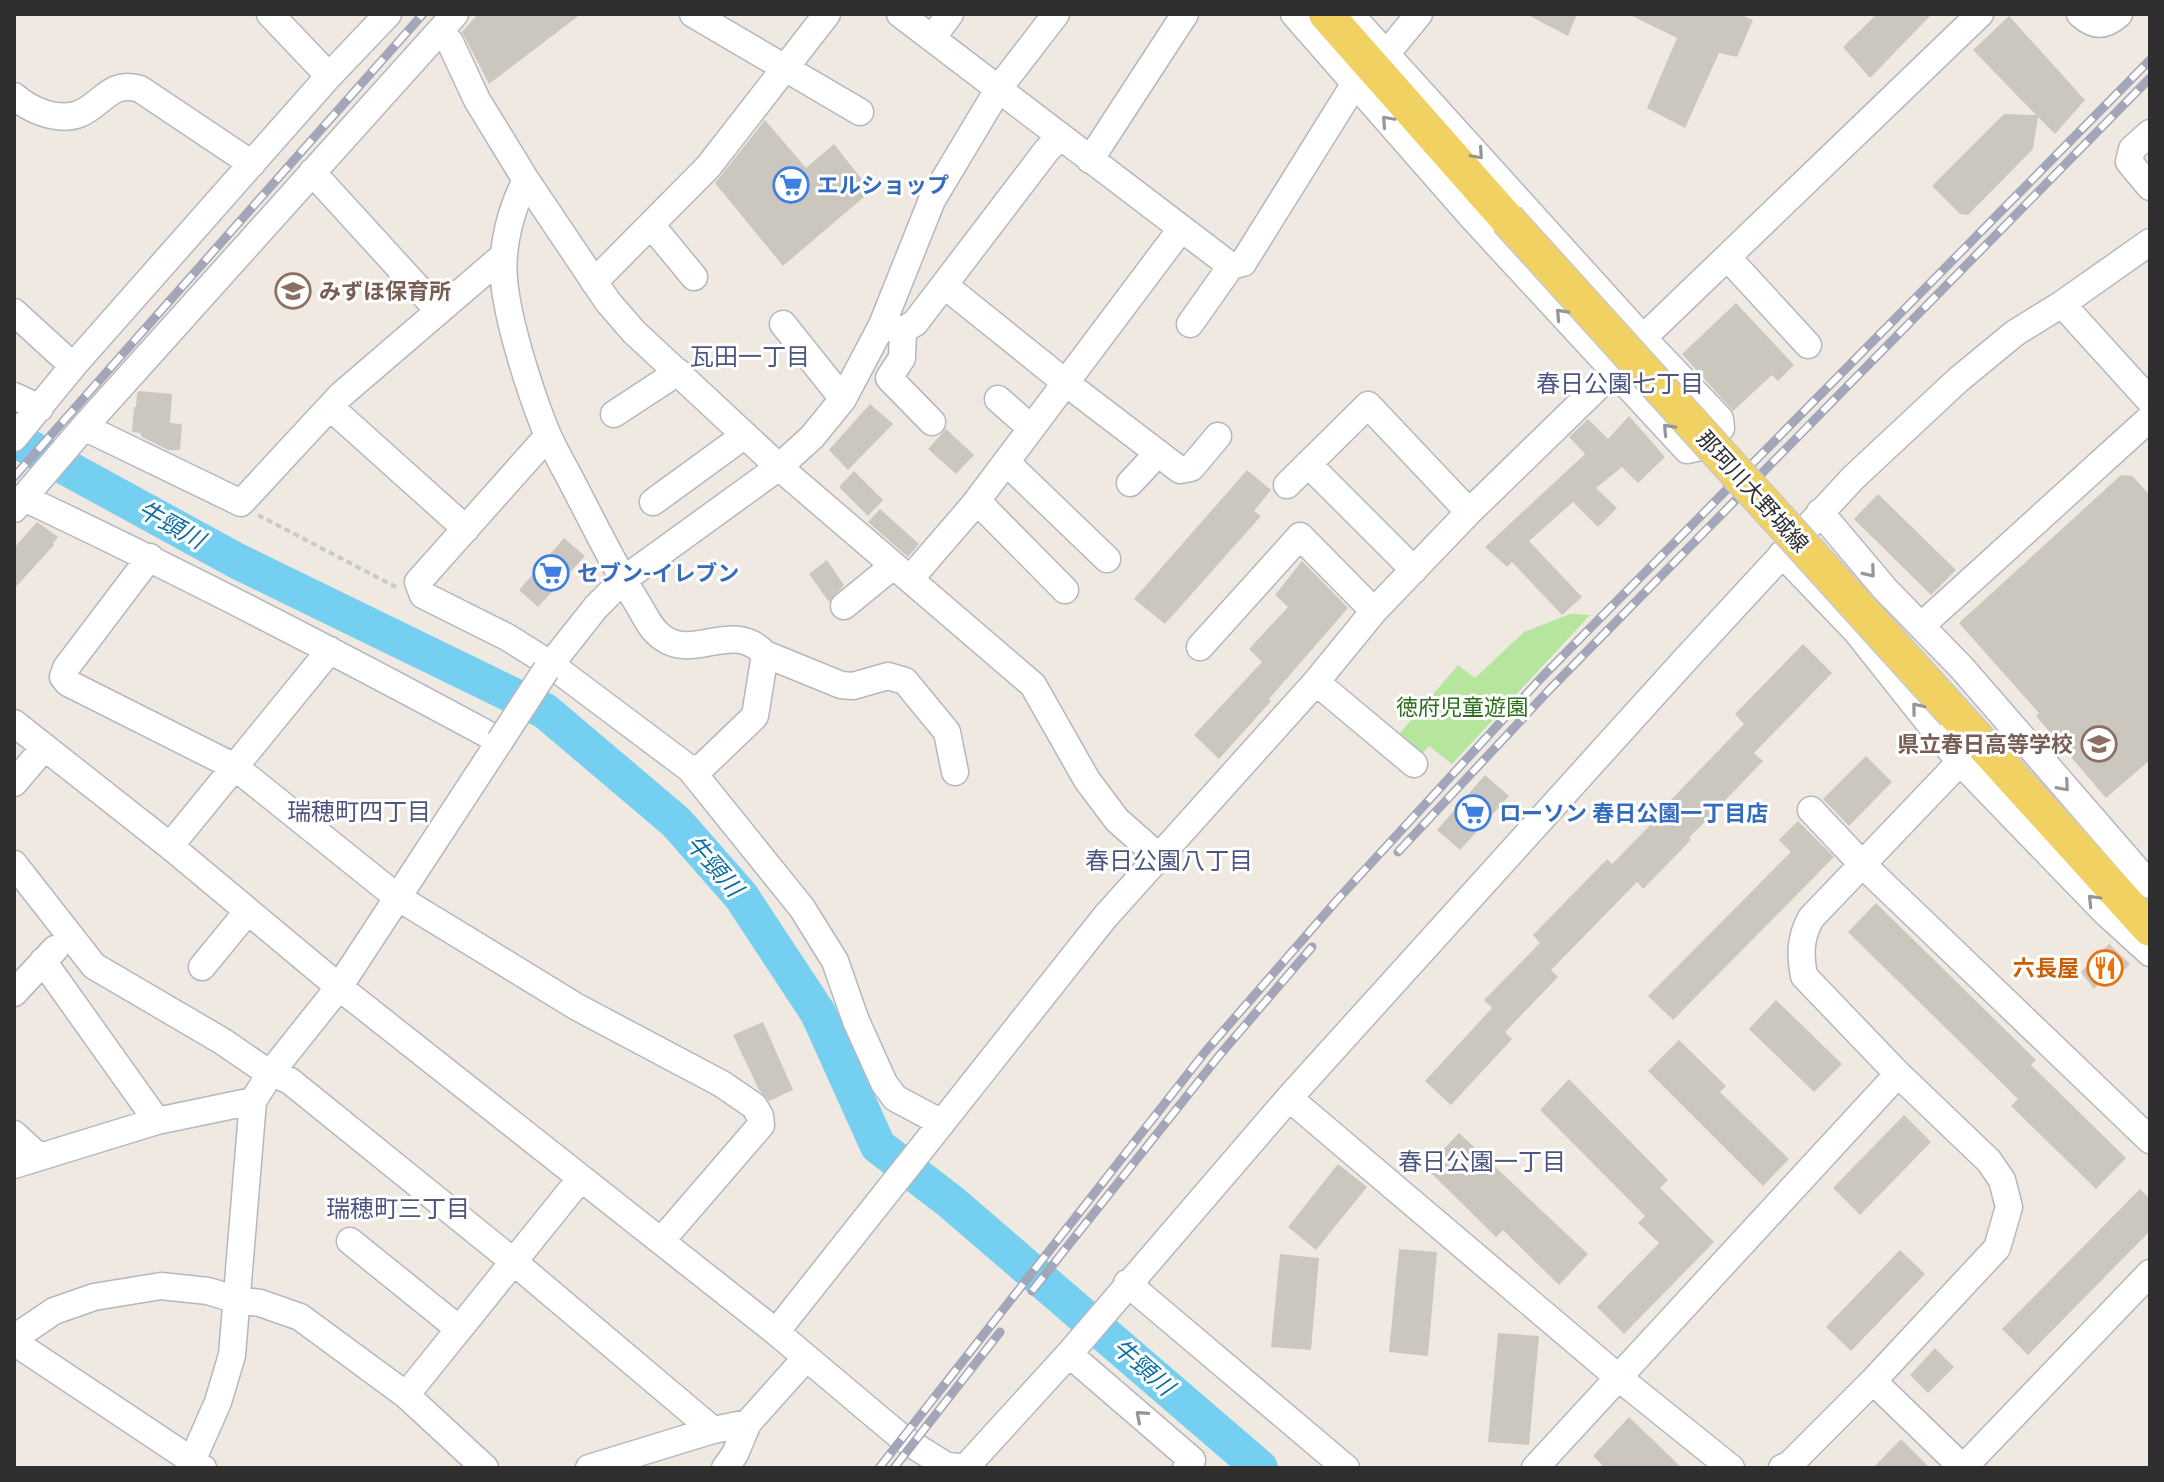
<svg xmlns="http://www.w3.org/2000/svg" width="2164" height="1482" font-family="Lato,'Noto Sans JP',sans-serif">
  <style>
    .green { fill: #b6e59e }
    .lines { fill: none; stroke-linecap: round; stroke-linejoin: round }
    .river { stroke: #75cff0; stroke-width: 36 }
    .building { fill: #cbc7bf }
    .minor-casing { stroke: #b4b7c1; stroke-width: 29 }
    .major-casing { stroke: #c9c9c9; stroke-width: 37 }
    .path { stroke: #c9c9c9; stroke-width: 4; stroke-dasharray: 6 4; stroke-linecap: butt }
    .minor { stroke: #fff; stroke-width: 26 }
    .major { stroke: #f2d163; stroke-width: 34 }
    .rail-casing { stroke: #a3a6b8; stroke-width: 9 }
    .rail { stroke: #fff; stroke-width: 6; stroke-dasharray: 18; stroke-linecap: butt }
    .minor-bridge-casing { stroke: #b4b7c1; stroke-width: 29; stroke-linecap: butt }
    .major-bridge-casing { stroke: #c9c9c9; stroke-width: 37; stroke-linecap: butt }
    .minor-bridge { stroke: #fff; stroke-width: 26 }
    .major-bridge { stroke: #f2d163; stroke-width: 34 }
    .oneway { stroke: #969696 }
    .labels { text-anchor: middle; stroke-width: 6; stroke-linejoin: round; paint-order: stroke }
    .shop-label { font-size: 22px; font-weight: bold; fill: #366cbe; stroke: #fff; text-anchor: start }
    .education-label { font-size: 22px; font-weight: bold; fill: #785e54; stroke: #fff; text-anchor: start }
    .street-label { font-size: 22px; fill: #2e2e2e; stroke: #fff }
    .park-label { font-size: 22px; fill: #2c6e1b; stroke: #fff }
    .food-label { font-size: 22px; font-weight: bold; fill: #c56008; stroke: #fff; text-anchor: end }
    .neighbourhood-label { font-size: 24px; fill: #4d5680; stroke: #fff }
    .water-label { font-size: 24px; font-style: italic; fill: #0d6fa3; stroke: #fff }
  </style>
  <rect width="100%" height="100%" fill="#efe9e1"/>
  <path class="green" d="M 1570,614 L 1590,615 L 1452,764 L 1429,746 L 1417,760 L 1395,739 L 1458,665 L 1475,678 L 1524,632 Z"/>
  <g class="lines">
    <path class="river" d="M 14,439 L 237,561 L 545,711 L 676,822 L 741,896 L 818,1013 L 878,1146 L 951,1202 L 1260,1468"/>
  </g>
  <path class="building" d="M 478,14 L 581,14 L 489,84 L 462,32 Z
    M 1526,14 L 1577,14 L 1568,36 Z
    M 1628,14 L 1739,14 L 1753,20 L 1737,57 L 1719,53 L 1685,128 L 1647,108 L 1677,38 Z
    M 1877,14 L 1932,14 L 1870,78 L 1843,47 Z
    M 2009,16 L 2085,100 L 2055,134 L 2038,117 L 2033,149 L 1968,215 L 1960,214 L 1932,186 L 2004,114 L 2036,115 L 1973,50 Z
    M 765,120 L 806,168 L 834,144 L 871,191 L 783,266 L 715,183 Z
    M 1736,303 L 1794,365 L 1778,381 L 1772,375 L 1733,411 L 1682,354 Z
    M 140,391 L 172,394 L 170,423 L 182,424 L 180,450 L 168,450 L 142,437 L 140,433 L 132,432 L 134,407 L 136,407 L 137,393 Z
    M 870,404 L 893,424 L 848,470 L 829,450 Z
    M 1629,416 L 1665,457 L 1638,483 L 1622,467 L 1596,488 L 1617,508 L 1598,527 L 1573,502 L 1529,541 L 1582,597 L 1562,615 L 1512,562 L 1507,567 L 1485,547 L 1585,454 L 1569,437 L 1588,419 L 1608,439 Z
    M 946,429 L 974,455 L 956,474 L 928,449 Z
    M 1247,470 L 1271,490 L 1254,511 L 1261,516 L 1165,624 L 1134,599 Z
    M 854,471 L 883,500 L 868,516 L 839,487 Z
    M 2121,475 L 2132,476 L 2150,495 L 2150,760 L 2106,798 L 2036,716 L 2039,713 L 1959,623 Z
    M 1878,494 L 1956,570 L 1931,595 L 1854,519 Z
    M 880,509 L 919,544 L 908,557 L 868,522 Z
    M 37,522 L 58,537 L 53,543 L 54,545 L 14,589 L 14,548 Z
    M 564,538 L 585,556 L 538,607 L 519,590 Z
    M 827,560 L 844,585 L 829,602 L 809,574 Z
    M 1302,561 L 1348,608 L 1269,699 L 1271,701 L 1219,759 L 1194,735 L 1262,662 L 1249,649 L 1288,607 L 1275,595 Z
    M 1803,644 L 1832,673 L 1754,753 L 1763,761 L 1689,838 L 1691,840 L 1643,889 L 1637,882 L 1551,970 L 1558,977 L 1505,1032 L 1512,1039 L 1451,1105 L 1425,1081 L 1492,1008 L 1484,1000 L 1540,943 L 1533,935 L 1607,859 L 1612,864 L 1667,808 L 1665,806 L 1744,724 L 1735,714 Z
    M 1866,756 L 1892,782 L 1849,826 L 1823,799 Z
    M 1485,775 L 1509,796 L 1460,850 L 1437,830 Z
    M 1798,821 L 1834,857 L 1673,1020 L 1648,996 L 1791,852 L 1779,840 Z
    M 1876,903 L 2036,1060 L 2031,1065 L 2126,1158 L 2096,1189 L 2011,1106 L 2018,1099 L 1848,932 Z
    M 2109,944 L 2130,964 L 2107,986 L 2101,981 L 2094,989 L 2081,972 Z
    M 1776,1000 L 1842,1064 L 1814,1092 L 1749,1029 Z
    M 763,1022 L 793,1090 L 769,1101 L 759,1090 L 733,1035 Z
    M 1679,1040 L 1726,1086 L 1720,1092 L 1789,1159 L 1763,1186 L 1648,1071 Z
    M 1569,1079 L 1668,1180 L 1660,1188 L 1714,1242 L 1624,1334 L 1597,1307 L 1659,1243 L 1638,1223 L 1645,1216 L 1540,1110 Z
    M 1904,1115 L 1931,1142 L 1860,1215 L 1833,1188 Z
    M 1459,1133 L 1588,1254 L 1559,1285 L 1503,1230 L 1496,1237 L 1426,1168 Z
    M 1338,1164 L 1367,1187 L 1316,1250 L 1288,1227 Z
    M 2140,1189 L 2150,1199 L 2150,1231 L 2028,1355 L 2002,1329 Z
    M 1399,1249 L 1437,1252 L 1428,1356 L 1389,1352 Z
    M 1900,1250 L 1925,1274 L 1851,1351 L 1826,1327 Z
    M 1280,1254 L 1319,1258 L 1311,1350 L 1271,1347 Z
    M 1498,1333 L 1539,1336 L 1529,1445 L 1488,1442 Z
    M 1935,1348 L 1954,1367 L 1928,1393 L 1910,1375 Z
    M 1629,1417 L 1682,1468 L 1605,1468 L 1593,1456 Z
    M 1901,1439 L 1930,1468 L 1873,1468 Z"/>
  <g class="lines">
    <defs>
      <path id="minor" d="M 270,14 L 329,76
        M 693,14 L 860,112
        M 900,14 L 1231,266 L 1243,263 L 1354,85
        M 1294,14 L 1471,216 L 1687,450 L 1700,447 L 1721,428 L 1720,419 L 1643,338 L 1350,14
        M 2080,14 C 2094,27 2105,27 2119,14
        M 441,30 L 450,42 L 477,100 L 526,180 L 608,302 L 634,332 L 779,467 L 1033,685 L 1087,780 L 1117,820 L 1159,857
        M 933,37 L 950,14
        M 1387,53 L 1419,14
        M 14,96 C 30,110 57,122 79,114 C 103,104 110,80 140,89 L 252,164
        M 2150,133 L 2132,149 L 2129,162 L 2150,187
        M 1090,160 L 1185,14
        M 312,172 L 438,310
        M 526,180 C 511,209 501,246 504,279 C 507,319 529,388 544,426 C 552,447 564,466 574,486 C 595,526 614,566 638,604 C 645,616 651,630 663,638 C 696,661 732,619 765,654 L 841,685 L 853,686 L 888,676 L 905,681 L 947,732 L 955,772
        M 651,225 L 694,277
        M 1728,258 L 1808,345
        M 594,282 L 708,167 L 827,14
        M 944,285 L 1066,383 L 1180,470 L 1191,468 L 1218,436
        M 2062,304 L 2150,401
        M 14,312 L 73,366
        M 783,324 L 843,399
        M 1190,324 L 1231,266
        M 882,325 L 903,330 L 915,323 L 1047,150 L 1060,137
        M 903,330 L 902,358 L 889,378 L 932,422
        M 14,396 L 40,408
        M 998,399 L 1031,428
        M 330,407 L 466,529
        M 614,414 L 678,372
        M 84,427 L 241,503 L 341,395 L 503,256
        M 548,436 L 418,582 L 423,595 L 507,637 L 550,664 L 690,769 L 702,767 L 755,716 L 765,654
        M 14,438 L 73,366 L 329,76 L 388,14
        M 1006,462 L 1107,559
        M 1308,464 L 1414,570
        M 1130,483 L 1158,453
        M 1287,485 L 1368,405 L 1469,512
        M 24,498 C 185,574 343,656 500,741 L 339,987 L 272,1071 L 253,1101 L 232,1355 L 218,1402 L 189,1468
        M 977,501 L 1065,590
        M 653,502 L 745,435
        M 14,509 L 84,427 L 455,14
        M 1820,512 L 1885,589 L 1962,668 L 2150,885
        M 1782,554 L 1856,631 L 1960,762 L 2105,912 L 2150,953
        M 150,557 L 66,668 L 63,677 L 68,683 L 235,767 L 397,897 L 577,1007 L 722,1084 L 754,1106 L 760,1116 L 761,1125 L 661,1241
        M 910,579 L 973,506 L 1181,229
        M 844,606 L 893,566
        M 1921,626 L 2150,418
        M 1200,647 L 1300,536 L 1374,611
        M 546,670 L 596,607 L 623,580 L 779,467 L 812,437 L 843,399 L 882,325 L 932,200 L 999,88 L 1056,14
        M 1316,682 L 1414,764
        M 14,723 L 170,846 L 339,987 L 776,1332 L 902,1438 L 945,1465 L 965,1468
        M 690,769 L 802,908 L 835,961 L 856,1021 L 884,1083 L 895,1098 L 942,1123
        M 14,783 L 44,748
        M 1811,810 L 1863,865 L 2150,1140
        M 170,846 L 330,650
        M 14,864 L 94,966 L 222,1041 L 260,1067 L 290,1081 L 514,1262 L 713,1430
        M 43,961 L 157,1121
        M 202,967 L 248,911
        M 14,993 L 55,949
        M 1289,1098 L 1619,1378 L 1731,1468
        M 14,1134 L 39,1157
        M 14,1165 L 157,1121 L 253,1101
        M 350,1241 L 459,1329
        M 1127,1283 L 1346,1468
        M 776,1332 L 1105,917 L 1316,682 L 1374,611 L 1469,512 L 1614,371 L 1643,338 L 1980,14
        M 14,1338 L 54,1311 L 94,1297 L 161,1286 L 208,1291 L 237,1300 L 260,1303 L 300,1317 L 406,1395 L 485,1468
        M 14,1342 L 203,1468
        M 1069,1354 L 1192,1460 L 1186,1468
        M 1873,1381 L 1963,1468 L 2150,1273
        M 406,1395 L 581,1178
        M 589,1468 L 713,1430 L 748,1423 L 806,1358
        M 725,1468 L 735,1454 L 748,1423
        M 965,1468 L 1069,1354 L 1289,1098 L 1684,661 L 1853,478 L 1958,380 L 2015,333 L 2062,304 L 2150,242
        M 1535,1468 L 1898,1074
        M 1782,1468 L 1790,1464 L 1873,1381 L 1997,1248 L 2009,1207 L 2002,1180 L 1989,1161 L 1898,1074 L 1804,976 C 1800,954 1800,938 1811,918 L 1960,762"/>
      <path id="major" d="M 1326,14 L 1507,219
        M 1954,713 L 2150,929"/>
    </defs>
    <use href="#minor" class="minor-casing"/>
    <use href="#major" class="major-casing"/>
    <path class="path" d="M 258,515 L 396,587"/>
    <use href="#minor" class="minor"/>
    <use href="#major" class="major"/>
    <defs>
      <path id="rail" d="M 14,477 L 423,14
        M 1398,852 L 1551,688 L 2150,78
        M 1032,1291 L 1218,1057 L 1312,947
        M 879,1468 L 1205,1052 L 1338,899 L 1542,677 L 2150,60
        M 894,1468 L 1000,1332"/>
    </defs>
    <use href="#rail" class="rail-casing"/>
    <use href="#rail" class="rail"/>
    <defs>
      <path id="minor-bridge" d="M 500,741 L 546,670"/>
      <path id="major-bridge" d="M 1507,219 L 1954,713"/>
    </defs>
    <use href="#minor-bridge" class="minor-bridge-casing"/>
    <use href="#major-bridge" class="major-bridge-casing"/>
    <use href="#minor-bridge" class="minor-bridge"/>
    <use href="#major-bridge" class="major-bridge"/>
  </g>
  <defs><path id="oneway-chevron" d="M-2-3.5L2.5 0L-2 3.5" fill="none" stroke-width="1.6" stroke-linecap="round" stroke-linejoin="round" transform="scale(2)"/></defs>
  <g class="oneway">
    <use href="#oneway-chevron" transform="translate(1387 121) rotate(-132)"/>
    <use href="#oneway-chevron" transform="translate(1478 154) rotate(48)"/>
    <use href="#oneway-chevron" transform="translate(1561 314) rotate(-133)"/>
    <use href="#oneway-chevron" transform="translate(1668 429) rotate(-133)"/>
    <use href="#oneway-chevron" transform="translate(1870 572) rotate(50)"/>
    <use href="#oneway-chevron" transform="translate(1917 708) rotate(-129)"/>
    <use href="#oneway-chevron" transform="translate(2064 786) rotate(49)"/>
    <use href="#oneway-chevron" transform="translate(2093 900) rotate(-134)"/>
    <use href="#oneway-chevron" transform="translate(1141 1416) rotate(-139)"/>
  </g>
  <defs>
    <symbol id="supermarket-ring" viewBox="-11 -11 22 22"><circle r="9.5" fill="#fff" stroke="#3f7fe0" stroke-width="1.5"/><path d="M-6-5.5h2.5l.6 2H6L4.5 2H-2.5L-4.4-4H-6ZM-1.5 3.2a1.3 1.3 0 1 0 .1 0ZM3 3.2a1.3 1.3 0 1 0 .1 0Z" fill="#3f7fe0"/></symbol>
    <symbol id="school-ring" viewBox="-11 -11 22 22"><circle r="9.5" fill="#fff" stroke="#8d6e63" stroke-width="1.5"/><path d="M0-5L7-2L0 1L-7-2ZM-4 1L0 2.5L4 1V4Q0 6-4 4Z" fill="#8d6e63"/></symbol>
    <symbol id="restaurant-ring" viewBox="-11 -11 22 22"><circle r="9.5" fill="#fff" stroke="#e8710a" stroke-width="1.5"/><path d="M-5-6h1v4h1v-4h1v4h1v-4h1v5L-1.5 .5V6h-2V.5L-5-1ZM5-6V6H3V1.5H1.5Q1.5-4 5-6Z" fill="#e8710a"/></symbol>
  </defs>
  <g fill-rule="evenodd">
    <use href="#supermarket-ring" x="771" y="165" width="40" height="40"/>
    <use href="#school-ring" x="273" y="271" width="40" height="40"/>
    <use href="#supermarket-ring" x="531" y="553" width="40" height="40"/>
    <use href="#school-ring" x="2079" y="724" width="40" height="40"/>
    <use href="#supermarket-ring" x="1453" y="793" width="40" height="40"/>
    <use href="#restaurant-ring" x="2085" y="948" width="40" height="40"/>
  </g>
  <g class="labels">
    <g class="shop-label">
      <text x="817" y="193">エルショップ</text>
      <text x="577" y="581">セブン-イレブン</text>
      <text x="1499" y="821">ローソン 春日公園一丁目店</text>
    </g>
    <g class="education-label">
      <text x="319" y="299">みずほ保育所</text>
      <text x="2073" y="752" text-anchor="end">県立春日高等学校</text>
    </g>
    <g class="street-label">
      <text transform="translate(1753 491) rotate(48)" y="8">那珂川大野城線</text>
    </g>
    <g class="park-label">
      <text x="1462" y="715">徳府児童遊園</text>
    </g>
    <g class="food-label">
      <text x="2079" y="976">六長屋</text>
    </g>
    <g class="neighbourhood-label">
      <text x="750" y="365">瓦田一丁目</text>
      <text x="1620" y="392">春日公園七丁目</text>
      <text x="359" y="820">瑞穂町四丁目</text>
      <text x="1169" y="869">春日公園八丁目</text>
      <text x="1482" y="1170">春日公園一丁目</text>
      <text x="398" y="1217">瑞穂町三丁目</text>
    </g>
    <g class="water-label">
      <text transform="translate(171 525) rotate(29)" y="8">牛頸川</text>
      <text transform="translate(714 866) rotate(49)" y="8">牛頸川</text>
      <text transform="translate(1143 1367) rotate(41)" y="8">牛頸川</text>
    </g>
  </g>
  <rect width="2164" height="1482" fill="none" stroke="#2e2e2e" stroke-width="32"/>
</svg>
